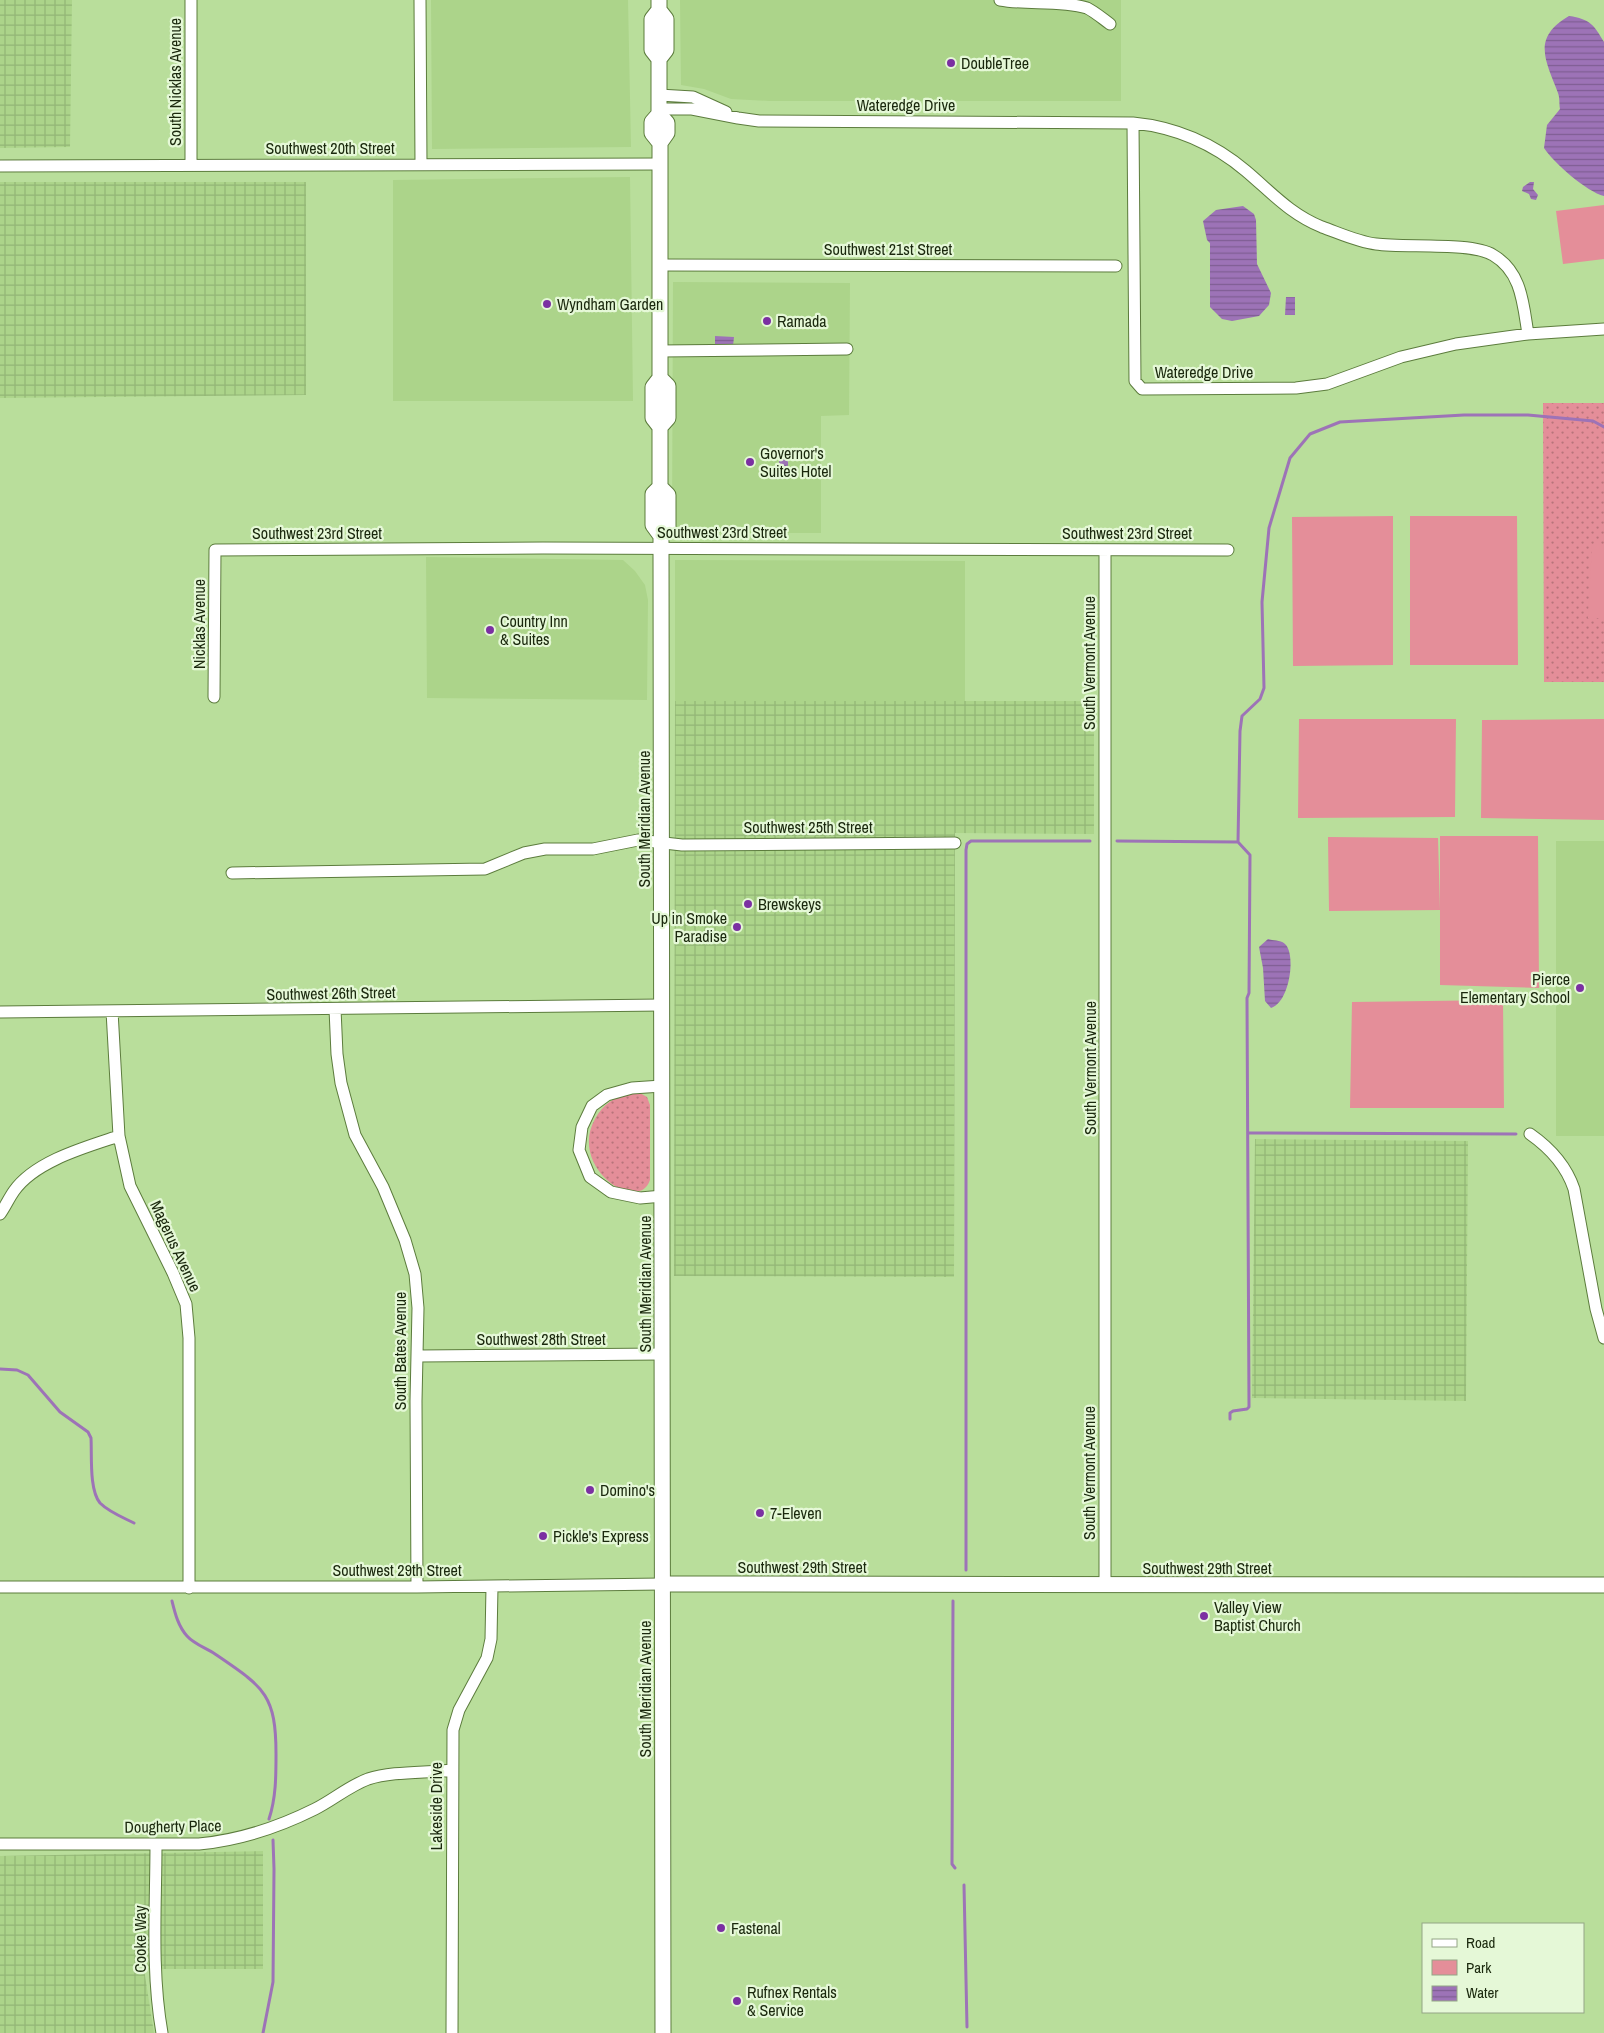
<svg xmlns="http://www.w3.org/2000/svg" width="1604" height="2033" font-family="'Archivo Narrow',sans-serif">
  <style>
    .built { fill: #acd48a }
    .industrial { fill: url(#industrial-grid) }
    .green { fill: url(#green-dots) }
    .pitch { fill: #e48e99 }
    .water { fill: url(#water-rules) }
    .lines { fill: none; stroke-linecap: round; stroke-linejoin: round }
    .stream { stroke: #9d73b7; stroke-width: 3 }
    .minor-casing { stroke: #5c7c3d; stroke-width: 13 }
    .major-casing { stroke: #5c7c3d; stroke-width: 17 }
    .minor { stroke: #fff; stroke-width: 11 }
    .major { stroke: #fff; stroke-width: 15 }
    .poi-dot { fill: #7b30a2; stroke: #e5f8d7; stroke-width: 2 }
    .labels { text-anchor: middle; stroke-width: 4.5; stroke-linejoin: round; paint-order: stroke }
    .poi-label { font-size: 16px; fill: #1a280d; stroke: #e5f8d7; text-anchor: start }
    .street-label { font-size: 16px; fill: #1a280d; stroke: #e5f8d7 }
  </style>
  <defs>
    <pattern id="industrial-grid" width="8" height="8" patternUnits="userSpaceOnUse" patternTransform="scale(1.25)"><rect width="8" height="8" fill="#acd48a"/><path d="M0 4h8M4 0v8" fill="none" stroke="#93b676"/></pattern>
    <pattern id="green-dots" width="8" height="8" patternUnits="userSpaceOnUse" patternTransform="scale(1.25)"><rect width="8" height="8" fill="#e48e99"/><path d="M2 2h.1M6 6h.1" fill="none" stroke="#b8747b" stroke-width="1.8" stroke-linecap="round"/></pattern>
    <pattern id="water-rules" width="6" height="5" patternUnits="userSpaceOnUse" patternTransform="scale(1.25)"><rect width="6" height="5" fill="#9d73b7"/><path d="M0 2.5h6" fill="none" stroke="#7f5e93"/></pattern>
  </defs>
  <rect width="100%" height="100%" fill="#b9de9b"/>
  <path class="built" d="M 431,0 L 628,0 L 631,147 L 432,149 Z
    M 680,0 L 1121,0 L 1121,101 L 770,101 L 731,99 L 704,89 L 681,85 Z
    M 630,177 L 633,401 L 393,401 L 393,180 Z
    M 673,282 L 850,283 L 849,415 L 821,416 L 821,533 L 672,533 Z
    M 426,557 L 623,560 L 635,571 L 645,585 L 648,600 L 647,700 L 427,698 Z
    M 675,560 L 965,561 L 965,702 L 675,701 Z
    M 1556,841 L 1604,841 L 1604,1136 L 1556,1136 Z"/>
  <path class="industrial" d="M 0,0 L 72,0 L 70,147 L 0,148 Z
    M 0,182 L 306,182 L 306,395 L 0,398 Z
    M 675,701 L 1094,701 L 1094,834 L 955,833 L 954,1277 L 674,1276 Z
    M 1255,1139 L 1468,1141 L 1466,1401 L 1252,1398 Z
    M 263,1851 L 263,1969 L 144,1969 L 154,2033 L 0,2033 L 0,1856 Z"/>
  <path class="green" d="M 1543,403 L 1604,403 L 1604,682 L 1544,682 Z
    M 631,1093 L 640,1093 L 647,1097 L 650,1105 L 650,1180 C 638,1215 568,1167 595,1119 C 603,1104 614,1097 631,1093 Z"/>
  <path class="pitch" d="M 1604,205 L 1604,259 L 1563,264 L 1556,211 Z
    M 1393,516 L 1393,665 L 1293,666 L 1292,517 Z
    M 1410,516 L 1517,516 L 1518,665 L 1410,665 Z
    M 1592,545 L 1604,545 L 1604,618 L 1588,618 Z
    M 1299,719 L 1456,719 L 1455,817 L 1298,818 Z
    M 1604,719 L 1604,820 L 1481,818 L 1482,720 Z
    M 1440,836 L 1538,836 L 1539,988 L 1440,985 L 1440,910 L 1329,911 L 1328,837 L 1438,838 L 1440,910 Z
    M 1503,1000 L 1504,1108 L 1350,1108 L 1352,1002 Z"/>
  <path class="water" d="M 1569,16 C 1590,19 1594,25 1604,42 L 1604,196 C 1587,192 1554,163 1544,148 L 1547,125 L 1560,109 C 1559,104 1560,98 1558,93 C 1546,61 1531,38 1569,16 Z
    M 1530,182 L 1534,182 L 1533,189 L 1538,195 L 1536,200 L 1531,199 L 1529,194 L 1522,191 L 1523,187 Z
    M 1243,206 L 1254,214 L 1256,220 L 1257,264 L 1271,293 L 1269,305 L 1259,316 L 1232,321 L 1222,319 L 1210,307 L 1210,243 L 1207,240 L 1203,221 L 1216,210 Z
    M 1286,297 L 1295,297 L 1295,315 L 1285,315 Z
    M 715,336 L 734,337 L 733,346 L 715,346 Z
    M 779,458 L 788,458 L 788,475 L 779,475 Z
    M 1268,939 C 1273,941 1282,940 1286,945 C 1296,957 1289,1003 1271,1008 L 1265,1001 L 1263,968 L 1259,947 Z"/>
  <g class="lines">
    <path class="stream" d="M 1117,841 L 1238,842
      M 1248,1133 L 1516,1134
      M 0,1369 L 17,1370 L 28,1375 L 60,1412 L 88,1432 L 91,1438 C 92,1455 89,1490 100,1503 C 109,1512 122,1517 134,1523
      M 1230,1419 L 1230,1413 L 1233,1411 L 1247,1409 L 1249,1407 L 1247,998 L 1249,993 L 1250,855 L 1238,842 L 1240,731 L 1242,716 L 1260,699 L 1264,688 L 1262,602 L 1269,528 L 1290,458 L 1310,434 L 1340,422 L 1464,415 L 1528,415 L 1593,421 L 1604,427
      M 966,1570 L 966,850 L 967,844 L 971,841 L 1090,841
      M 172,1601 C 175,1613 178,1626 187,1636 C 194,1644 206,1648 215,1654 C 263,1687 276,1693 276,1754 C 276,1776 276,1798 269,1819
      M 953,1601 L 952,1864 L 955,1868
      M 964,1885 L 967,2027
      M 263,2033 L 273,1982 L 274,1869 L 273,1840"/>
    <defs>
      <path id="minor" d="M 420,0 L 421,164
        M 1000,0 C 1028,5 1059,0 1087,8 C 1095,12 1103,19 1110,24
        M 659,95 L 693,97 L 726,112
        M 659,109 L 692,109 L 738,118 L 759,121 L 1133,123 C 1175,127 1214,144 1246,171 C 1272,193 1290,214 1322,227 C 1339,233 1358,242 1376,244 C 1404,248 1472,242 1493,255 C 1522,272 1523,304 1528,334
        M 1133,123 L 1135,381 L 1142,389 L 1296,388 L 1327,384 L 1401,357 L 1456,344 L 1528,334 L 1604,329
        M 191,165 L 191,0
        M 0,166 L 659,164
        M 660,265 L 1116,266
        M 660,351 L 847,349
        M 1105,550 L 1105,1585
        M 214,697 L 215,550 L 543,548 L 1228,550
        M 232,873 L 485,869 L 524,853 L 545,849 L 593,849 L 638,840 L 682,845 L 955,843
        M 335,1009 L 337,1054 L 341,1083 L 355,1135 L 383,1187 L 405,1240 L 415,1274 L 418,1308 L 416,1401 L 417,1587
        M 112,1011 L 119,1136 L 130,1186 L 173,1273 L 186,1304 L 189,1338 L 189,1588
        M 0,1012 L 662,1005
        M 662,1086 L 632,1088 L 607,1095 L 592,1106 L 582,1127 L 579,1150 L 590,1177 L 611,1192 L 640,1198 L 663,1196
        M 1530,1134 C 1550,1148 1566,1165 1574,1189 L 1596,1309 L 1604,1338
        M 0,1214 C 5,1207 9,1198 14,1191 C 35,1161 86,1147 119,1136
        M 419,1356 L 663,1354
        M 0,1587 L 417,1587 L 662,1584
        M 0,1844 L 199,1844 C 241,1840 277,1828 315,1809 C 333,1800 349,1786 368,1779 C 393,1771 426,1773 452,1770
        M 156,1844 C 156,1906 151,1971 162,2033
        M 452,2033 L 453,1730 L 459,1710 L 487,1658 L 491,1639 L 492,1587"/>
      <path id="major" d="M 659,0 L 659,10 L 652,19 L 652,50 L 659,59 L 659,114 L 667,123 L 667,133 L 660,143 L 660,378 L 653,387 L 653,418 L 660,427
        M 659,10 L 666,19 L 666,50 L 659,59
        M 659,114 L 652,122 L 652,133 L 660,143
        M 660,378 L 668,386 L 668,418 L 660,427 L 660,487 L 668,495 L 668,527 L 661,536 L 661,548 L 663,2033
        M 660,487 L 653,494 L 653,525 L 661,536
        M 662,1584 L 1604,1585"/>
    </defs>
    <use href="#minor" class="minor-casing"/>
    <use href="#major" class="major-casing"/>
    <use href="#minor" class="minor"/>
    <use href="#major" class="major"/>
  </g>
  <g class="poi-dot">
    <circle cx="951" cy="63" r="5"/>
    <circle cx="547" cy="304" r="5"/>
    <circle cx="767" cy="321" r="5"/>
    <circle cx="750" cy="462" r="5"/>
    <circle cx="490" cy="630" r="5"/>
    <circle cx="748" cy="904" r="5"/>
    <circle cx="737" cy="927" r="5"/>
    <circle cx="1580" cy="988" r="5"/>
    <circle cx="590" cy="1490" r="5"/>
    <circle cx="760" cy="1513" r="5"/>
    <circle cx="543" cy="1536" r="5"/>
    <circle cx="1204" cy="1616" r="5"/>
    <circle cx="721" cy="1928" r="5"/>
    <circle cx="737" cy="2001" r="5"/>
  </g>
  <g class="labels">
    <g class="poi-label">
      <text x="961" y="69">DoubleTree</text>
      <text x="557" y="310">Wyndham Garden</text>
      <text x="777" y="327">Ramada</text>
      <text x="760" y="459">Governor's<tspan x="760" dy="18">Suites Hotel</tspan></text>
      <text x="500" y="627">Country Inn<tspan x="500" dy="18">&amp; Suites</tspan></text>
      <text x="758" y="910">Brewskeys</text>
      <text x="727" y="924" text-anchor="end">Up in Smoke<tspan x="727" dy="18">Paradise</tspan></text>
      <text x="1570" y="985" text-anchor="end">Pierce<tspan x="1570" dy="18">Elementary School</tspan></text>
      <text x="600" y="1496">Domino's</text>
      <text x="770" y="1519">7-Eleven</text>
      <text x="553" y="1542">Pickle's Express</text>
      <text x="1214" y="1613">Valley View<tspan x="1214" dy="18">Baptist Church</tspan></text>
      <text x="731" y="1934">Fastenal</text>
      <text x="747" y="1998">Rufnex Rentals<tspan x="747" dy="18">&amp; Service</tspan></text>
    </g>
    <g class="street-label">
      <text transform="translate(175 82) rotate(-90)" y="6">South Nicklas Avenue</text>
      <text x="906" y="111">Wateredge Drive</text>
      <text x="330" y="154">Southwest 20th Street</text>
      <text x="888" y="255">Southwest 21st Street</text>
      <text x="1204" y="378">Wateredge Drive</text>
      <text x="722" y="538">Southwest 23rd Street</text>
      <text x="317" y="539">Southwest 23rd Street</text>
      <text x="1127" y="539">Southwest 23rd Street</text>
      <text transform="translate(199 624) rotate(-90)" y="6">Nicklas Avenue</text>
      <text transform="translate(1089 663) rotate(-90)" y="6">South Vermont Avenue</text>
      <text transform="translate(644 819) rotate(-90)" y="6">South Meridian Avenue</text>
      <text x="808" y="833">Southwest 25th Street</text>
      <text transform="translate(331 993) rotate(-1)" y="6">Southwest 26th Street</text>
      <text transform="translate(1090 1068) rotate(-90)" y="6">South Vermont Avenue</text>
      <text transform="translate(176 1246) rotate(65)" y="6">Magerus Avenue</text>
      <text transform="translate(645 1284) rotate(-90)" y="6">South Meridian Avenue</text>
      <text x="541" y="1345">Southwest 28th Street</text>
      <text transform="translate(400 1351) rotate(-90)" y="6">South Bates Avenue</text>
      <text transform="translate(1089 1473) rotate(-90)" y="6">South Vermont Avenue</text>
      <text x="802" y="1573">Southwest 29th Street</text>
      <text x="1207" y="1574">Southwest 29th Street</text>
      <text x="397" y="1576">Southwest 29th Street</text>
      <text transform="translate(645 1689) rotate(-90)" y="6">South Meridian Avenue</text>
      <text transform="translate(436 1806) rotate(-90)" y="6">Lakeside Drive</text>
      <text transform="translate(173 1826) rotate(-1)" y="6">Dougherty Place</text>
      <text transform="translate(140 1939) rotate(-90)" y="6">Cooke Way</text>
    </g>
  </g>
  <rect x="1422" y="1923" width="162" height="90" fill="#e5f8d7" stroke="#94a586"/>
  <rect x="1432" y="1939" width="25" height="8" fill="#ffffff" stroke="#94a586"/>
  <text x="1466" y="1948" font-size="15" fill="#1a280d">Road</text>
  <rect x="1432" y="1960" width="25" height="15" fill="#e48e99" stroke="#94a586"/>
  <text x="1466" y="1973" font-size="15" fill="#1a280d">Park</text>
  <rect x="1432" y="1986" width="25" height="15" fill="url(#water-rules)" stroke="#94a586"/>
  <text x="1466" y="1998" font-size="15" fill="#1a280d">Water</text>
</svg>
